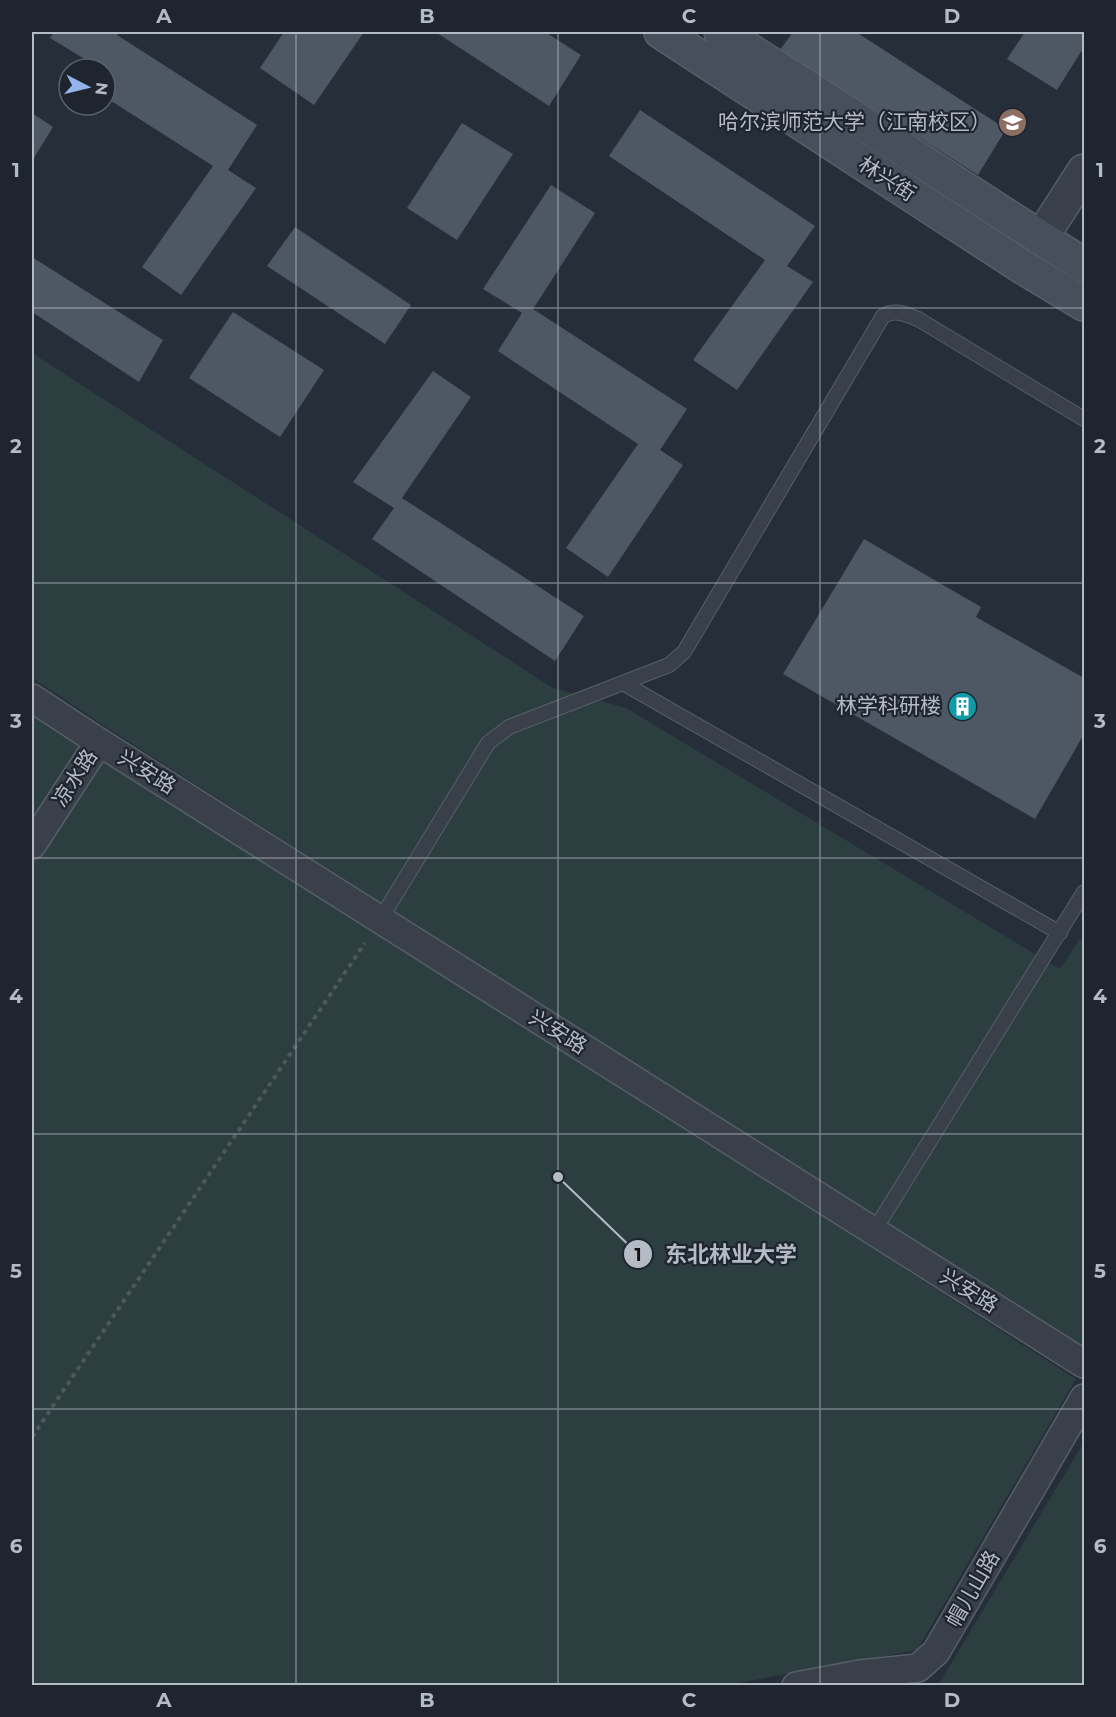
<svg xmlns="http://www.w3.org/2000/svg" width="1116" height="1717" font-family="Montserrat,'Noto Sans SC',sans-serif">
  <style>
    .green { fill: #2c3e3f }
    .building { fill: #4e5865 }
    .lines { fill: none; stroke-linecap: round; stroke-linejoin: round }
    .service-casing { stroke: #575e68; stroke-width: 16 }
    .minor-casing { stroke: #575e68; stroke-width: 30 }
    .tertiary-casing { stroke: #575e68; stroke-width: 36 }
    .secondary-casing { stroke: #575e68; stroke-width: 36 }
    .path { stroke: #4a595c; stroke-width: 4; stroke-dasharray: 4.5 4.5; stroke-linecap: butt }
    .service { stroke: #39404a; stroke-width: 14 }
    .minor { stroke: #39404a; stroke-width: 27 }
    .tertiary { stroke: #39404a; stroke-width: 33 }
    .secondary { stroke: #484f5c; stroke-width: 33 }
    .grid { fill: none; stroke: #b5bbc5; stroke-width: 1.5; stroke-opacity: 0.55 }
    .labels { text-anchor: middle; stroke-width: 4.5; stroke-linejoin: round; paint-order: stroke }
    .poi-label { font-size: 21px; fill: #b5bbc5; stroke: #1e252f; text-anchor: end }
    .street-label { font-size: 21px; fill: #b5bbc5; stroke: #1e252f }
    .leader { fill: none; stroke: #b5bbc5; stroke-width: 2 }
    .callout-dot { fill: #b5bbc5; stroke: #1e252f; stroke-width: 2 }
    .mark-label { font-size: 18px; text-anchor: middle; font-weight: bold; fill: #111 }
    .callout-label { font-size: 22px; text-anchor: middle; font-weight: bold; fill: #b5bbc5; stroke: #1e252f; stroke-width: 4.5; stroke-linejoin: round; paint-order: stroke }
    .neatline { fill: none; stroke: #b5bbc5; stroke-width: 2 }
    .grid-label { font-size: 20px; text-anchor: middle; font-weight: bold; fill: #b5bbc5 }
  </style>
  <rect width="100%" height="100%" fill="#262e39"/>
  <path class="green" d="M 32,353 L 553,688 L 626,708 L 1060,969 L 1080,939 L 1084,941 L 1084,1351 L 112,731 L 32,678 Z
    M 32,709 L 84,744 L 32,824 Z
    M 102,754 L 1076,1379 L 917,1650 L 722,1686 L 32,1685 L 32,862 Z
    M 1084,1442 L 1084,1685 L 938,1685 Z"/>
  <path class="building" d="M 54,32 L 119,32 L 117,35 L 257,125 L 228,170 L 256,188 L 181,295 L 142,267 L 213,166 L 105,97 L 105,69 L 89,69 L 93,64 L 50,38 Z
    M 284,32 L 364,32 L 314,105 L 260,68 Z
    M 439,32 L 545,32 L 581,55 L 549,106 L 437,33 Z
    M 793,32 L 856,32 L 1006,129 L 978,175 L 780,50 Z
    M 1025,32 L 1084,32 L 1084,47 L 1057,90 L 1007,59 Z
    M 640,110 L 815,226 L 787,266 L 813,282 L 737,390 L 693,360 L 765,260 L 609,156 Z
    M 32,113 L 53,127 L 32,161 Z
    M 462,123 L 513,154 L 457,240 L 407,208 Z
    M 551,185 L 595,213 L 533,309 L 687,409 L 660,450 L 683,465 L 608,577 L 566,548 L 638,444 L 498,351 L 522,313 L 483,289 Z
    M 295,227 L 411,305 L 385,344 L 267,266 Z
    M 32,257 L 163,340 L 139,382 L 32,312 Z
    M 233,312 L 324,370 L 280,437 L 189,378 Z
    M 433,371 L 471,397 L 402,498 L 584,616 L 555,661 L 372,539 L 394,508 L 353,482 Z
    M 864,539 L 981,607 L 976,617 L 1084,678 L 1084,734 L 1035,819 L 783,674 Z"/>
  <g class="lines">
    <defs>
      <path id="service" d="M 623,683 L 1060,933
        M 380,920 L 488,743 L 509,727 L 669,665 L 684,652 L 883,316 C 896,309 905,314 918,319 L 1084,419
        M 874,1231 L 1084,892"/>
      <path id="minor" d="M 32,698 L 99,742 L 1084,1364
        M 32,845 L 99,742
        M 796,1686 L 860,1674 L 918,1668 L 936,1652 L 1084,1398"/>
      <path id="tertiary" d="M 1041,238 L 1084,171"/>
      <path id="secondary" d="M 661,32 L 1021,266 L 1084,304
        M 721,32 L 1041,238 L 1084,265"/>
    </defs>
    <use href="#service" class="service-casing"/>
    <use href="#minor" class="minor-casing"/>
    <use href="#tertiary" class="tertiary-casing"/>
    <use href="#secondary" class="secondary-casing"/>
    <path class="path" d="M 32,1437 L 365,943"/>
    <use href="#service" class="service"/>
    <use href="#minor" class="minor"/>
    <use href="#tertiary" class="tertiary"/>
    <use href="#secondary" class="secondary"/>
  </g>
  <path class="grid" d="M 296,32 L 296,1686M 558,32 L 558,1686M 820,32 L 820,1686M 32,308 L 1084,308M 32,583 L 1084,583M 32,858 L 1084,858M 32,1134 L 1084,1134M 32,1409 L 1084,1409"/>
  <defs>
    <symbol id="university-disc" viewBox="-11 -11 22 22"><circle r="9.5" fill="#8d6e63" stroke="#1e252f"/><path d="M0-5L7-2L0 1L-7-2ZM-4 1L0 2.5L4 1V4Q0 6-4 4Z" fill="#fff"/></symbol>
    <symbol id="building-disc" viewBox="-11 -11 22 22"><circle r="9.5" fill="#0f9aa8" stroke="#1e252f"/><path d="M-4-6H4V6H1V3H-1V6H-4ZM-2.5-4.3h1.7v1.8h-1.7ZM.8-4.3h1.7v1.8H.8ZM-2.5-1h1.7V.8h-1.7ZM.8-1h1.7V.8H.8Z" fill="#fff"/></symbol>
  </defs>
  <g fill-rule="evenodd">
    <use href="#university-disc" x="996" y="106" width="33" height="33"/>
    <use href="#building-disc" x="946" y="690" width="33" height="33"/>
  </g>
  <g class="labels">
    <g class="poi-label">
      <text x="991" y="129">哈尔滨师范大学（江南校区）</text>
      <text x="941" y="713">林学科研楼</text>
    </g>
    <g class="street-label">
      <text transform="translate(887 179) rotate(33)" y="7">林兴街</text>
      <text transform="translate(147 772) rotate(32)" y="7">兴安路</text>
      <text transform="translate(75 778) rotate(-57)" y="7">凉水路</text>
      <text transform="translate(558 1032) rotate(32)" y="7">兴安路</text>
      <text transform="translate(969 1291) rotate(32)" y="7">兴安路</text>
      <text transform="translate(973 1589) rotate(-60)" y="7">帽儿山路</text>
    </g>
  </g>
  <path class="leader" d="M558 1177L638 1254"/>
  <g class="callout-dot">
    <circle cx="558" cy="1177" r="6"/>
    <circle cx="638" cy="1254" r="15"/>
  </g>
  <g class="mark-label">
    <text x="638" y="1261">1</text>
  </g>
  <g class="callout-label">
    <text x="731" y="1262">东北林业大学</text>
  </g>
  <rect width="1116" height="1717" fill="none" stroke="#1e252f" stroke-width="66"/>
  <g transform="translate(87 87) rotate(97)"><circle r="28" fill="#1e252f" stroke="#5a616b" stroke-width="1.5"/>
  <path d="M0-4.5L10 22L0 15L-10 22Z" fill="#94b3eb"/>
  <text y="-9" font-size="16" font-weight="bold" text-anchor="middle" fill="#b5bbc5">N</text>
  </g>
  <rect x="33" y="33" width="1050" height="1651" class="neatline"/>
  <g class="grid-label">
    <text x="164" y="23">A</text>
    <text x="427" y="23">B</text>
    <text x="689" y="23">C</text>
    <text x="952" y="23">D</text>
    <text x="16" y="177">1</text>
    <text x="1100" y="177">1</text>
    <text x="16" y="453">2</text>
    <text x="1100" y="453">2</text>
    <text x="16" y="728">3</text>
    <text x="1100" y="728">3</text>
    <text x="16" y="1003">4</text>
    <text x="1100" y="1003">4</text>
    <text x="16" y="1278">5</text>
    <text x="1100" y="1278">5</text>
    <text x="16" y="1553">6</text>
    <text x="1100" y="1553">6</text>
    <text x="164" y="1707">A</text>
    <text x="427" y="1707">B</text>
    <text x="689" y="1707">C</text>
    <text x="952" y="1707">D</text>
  </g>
</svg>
